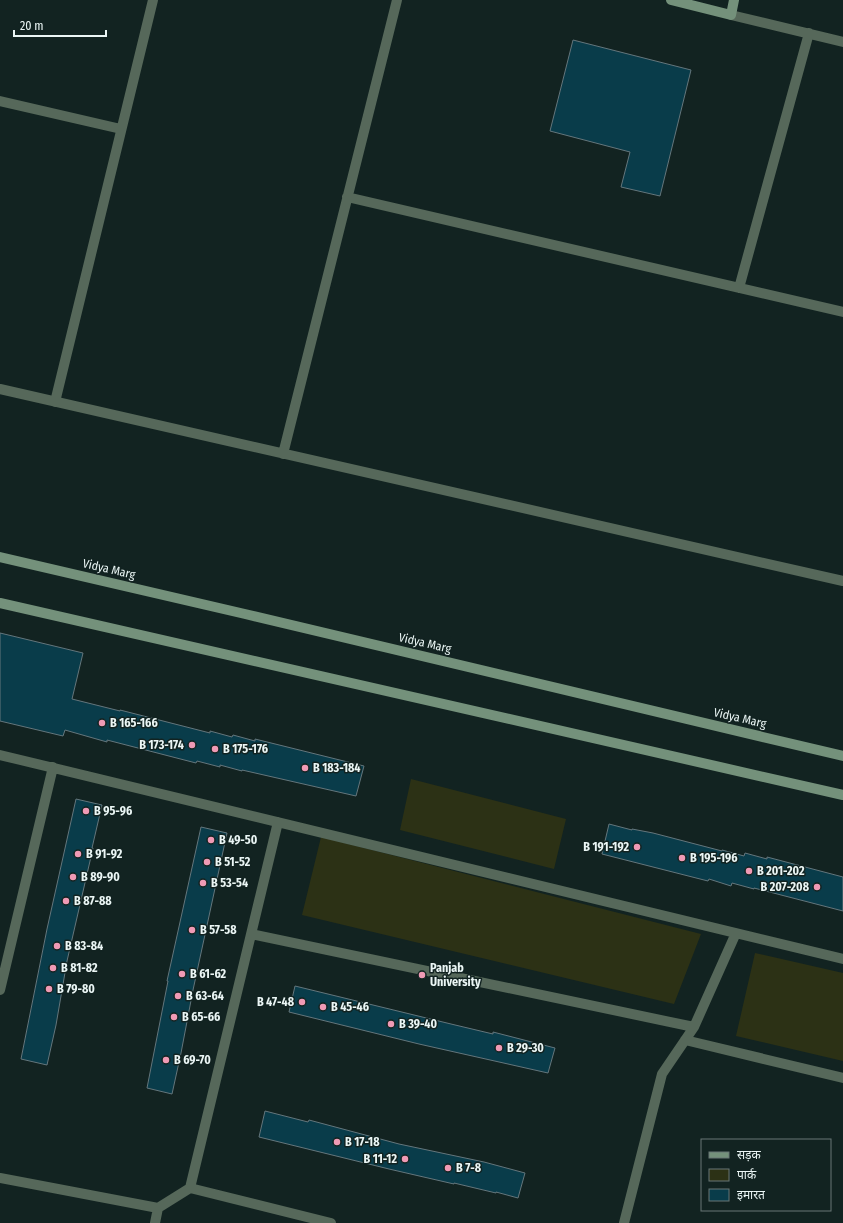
<svg xmlns="http://www.w3.org/2000/svg" width="843" height="1223" font-family="'Fira Sans Condensed','Noto Sans Devanagari',sans-serif">
  <style>
    .green { fill: #2c3115 }
    .building { fill: #093c4a; stroke: #64767c }
    .lines { fill: none; stroke-linecap: round; stroke-linejoin: round }
    .lane { stroke: #56685a; stroke-width: 10 }
    .street { stroke: #56685a; stroke-width: 10 }
    .secondary { stroke: #74917b; stroke-width: 10 }
    .poi-dot { fill: #f09ab5; stroke: #122321; stroke-width: 1.5 }
    .labels { text-anchor: middle; stroke-width: 3; stroke-linejoin: round; paint-order: stroke }
    .street-label { font-size: 12px; fill: #ebf6f5; stroke: #122321 }
    .poi-label { font-size: 12px; font-weight: bold; fill: #ebf6f5; stroke: #122321; text-anchor: start }
  </style>
  <rect width="100%" height="100%" fill="#122321"/>
  <path class="green" d="M 411,779 L 566,819 L 554,869 L 400,830 Z
    M 321,837 L 701,934 L 674,1004 L 302,915 Z
    M 755,953 L 843,973 L 843,1061 L 736,1036 Z"/>
  <path class="building" d="M 573,40 L 691,70 L 660,196 L 621,187 L 630,152 L 550,131 Z
    M 0,633 L 83,653 L 72,699 L 120,711 L 120,710 L 210,733 L 210,731 L 232,737 L 233,735 L 255,741 L 255,739 L 364,766 L 356,796 L 242,770 L 242,771 L 220,765 L 220,767 L 197,761 L 196,763 L 107,740 L 107,742 L 65,730 L 63,736 L 0,721 Z
    M 76,799 L 102,805 L 92,848 L 93,848 L 67,961 L 56,1025 L 47,1065 L 21,1059 L 47,929 Z
    M 609,824 L 632,830 L 632,829 L 653,833 L 722,851 L 722,850 L 744,856 L 745,853 L 767,859 L 767,857 L 843,877 L 843,911 L 754,888 L 754,889 L 732,883 L 731,886 L 709,879 L 708,881 L 602,854 Z
    M 201,827 L 227,833 L 193,990 L 181,1053 L 172,1094 L 147,1088 L 168,981 L 167,981 Z
    M 295,986 L 451,1024 L 493,1034 L 493,1032 L 555,1048 L 548,1073 L 419,1044 L 289,1012 Z
    M 265,1111 L 308,1122 L 309,1120 L 399,1144 L 484,1162 L 525,1173 L 518,1198 L 496,1192 L 496,1193 L 454,1183 L 454,1184 L 389,1169 L 259,1137 Z"/>
  <g class="lines">
    <path class="lane" d="M 0,755 L 843,959
      M 251,934 L 694,1027
      M 0,990 L 53,767
      M 685,1040 L 843,1078
      M 0,1178 L 158,1208 L 190,1188 L 331,1223
      M 190,1188 L 278,822
      M 155,1223 L 158,1208
      M 624,1223 L 662,1074 L 694,1027 L 736,933"/>
    <path class="street" d="M 731,15 L 843,42
      M 0,101 L 121,129
      M 347,197 L 843,312
      M 739,288 L 809,33
      M 0,389 L 843,581
      M 55,402 L 153,0
      M 283,454 L 397,0"/>
    <path class="secondary" d="M 671,0 L 731,15 L 734,0
      M 0,557 L 245,614 L 843,756
      M 0,603 L 843,795"/>
  </g>
  <g class="poi-dot">
    <circle cx="102" cy="723" r="4"/>
    <circle cx="192" cy="745" r="4"/>
    <circle cx="215" cy="749" r="4"/>
    <circle cx="305" cy="768" r="4"/>
    <circle cx="86" cy="811" r="4"/>
    <circle cx="211" cy="840" r="4"/>
    <circle cx="637" cy="847" r="4"/>
    <circle cx="78" cy="854" r="4"/>
    <circle cx="682" cy="858" r="4"/>
    <circle cx="207" cy="862" r="4"/>
    <circle cx="749" cy="871" r="4"/>
    <circle cx="73" cy="877" r="4"/>
    <circle cx="203" cy="883" r="4"/>
    <circle cx="817" cy="887" r="4"/>
    <circle cx="66" cy="901" r="4"/>
    <circle cx="192" cy="930" r="4"/>
    <circle cx="57" cy="946" r="4"/>
    <circle cx="53" cy="968" r="4"/>
    <circle cx="182" cy="974" r="4"/>
    <circle cx="422" cy="975" r="4"/>
    <circle cx="49" cy="989" r="4"/>
    <circle cx="178" cy="996" r="4"/>
    <circle cx="302" cy="1002" r="4"/>
    <circle cx="323" cy="1007" r="4"/>
    <circle cx="174" cy="1017" r="4"/>
    <circle cx="391" cy="1024" r="4"/>
    <circle cx="499" cy="1048" r="4"/>
    <circle cx="166" cy="1060" r="4"/>
    <circle cx="337" cy="1142" r="4"/>
    <circle cx="405" cy="1159" r="4"/>
    <circle cx="448" cy="1168" r="4"/>
  </g>
  <g class="labels">
    <g class="street-label">
      <text transform="translate(109 569) rotate(13)" y="4">Vidya Marg</text>
      <text transform="translate(425 643) rotate(13)" y="4">Vidya Marg</text>
      <text transform="translate(740 718) rotate(13)" y="4">Vidya Marg</text>
    </g>
    <g class="poi-label">
      <text x="110" y="727">B 165-166</text>
      <text x="184" y="749" text-anchor="end">B 173-174</text>
      <text x="223" y="753">B 175-176</text>
      <text x="313" y="772">B 183-184</text>
      <text x="94" y="815">B 95-96</text>
      <text x="219" y="844">B 49-50</text>
      <text x="629" y="851" text-anchor="end">B 191-192</text>
      <text x="86" y="858">B 91-92</text>
      <text x="690" y="862">B 195-196</text>
      <text x="215" y="866">B 51-52</text>
      <text x="757" y="875">B 201-202</text>
      <text x="81" y="881">B 89-90</text>
      <text x="211" y="887">B 53-54</text>
      <text x="809" y="891" text-anchor="end">B 207-208</text>
      <text x="74" y="905">B 87-88</text>
      <text x="200" y="934">B 57-58</text>
      <text x="65" y="950">B 83-84</text>
      <text x="61" y="972">B 81-82</text>
      <text x="430" y="972">Panjab<tspan x="430" dy="14">University</tspan></text>
      <text x="190" y="978">B 61-62</text>
      <text x="57" y="993">B 79-80</text>
      <text x="186" y="1000">B 63-64</text>
      <text x="294" y="1006" text-anchor="end">B 47-48</text>
      <text x="331" y="1011">B 45-46</text>
      <text x="182" y="1021">B 65-66</text>
      <text x="399" y="1028">B 39-40</text>
      <text x="507" y="1052">B 29-30</text>
      <text x="174" y="1064">B 69-70</text>
      <text x="345" y="1146">B 17-18</text>
      <text x="397" y="1163" text-anchor="end">B 11-12</text>
      <text x="456" y="1172">B 7-8</text>
    </g>
  </g>
  <rect x="701" y="1139" width="130" height="72" fill="#122321" stroke="#697776"/>
  <rect x="709" y="1152" width="20" height="6" fill="#74917b" stroke="#697776"/>
  <text x="737" y="1159" font-size="12" fill="#ebf6f5">सड़क</text>
  <rect x="709" y="1169" width="20" height="12" fill="#2c3115" stroke="#697776"/>
  <text x="737" y="1179" font-size="12" fill="#ebf6f5">पार्क</text>
  <rect x="709" y="1189" width="20" height="12" fill="#093c4a" stroke="#697776"/>
  <text x="737" y="1199" font-size="12" fill="#ebf6f5">इमारत</text>
  <path d="M14 30v6h92v-6" fill="none" stroke="#ebf6f5" stroke-width="2"/>
  <text x="20" y="30" font-size="12" fill="#ebf6f5" stroke="#122321" stroke-width="3" paint-order="stroke">20 m</text>
</svg>
